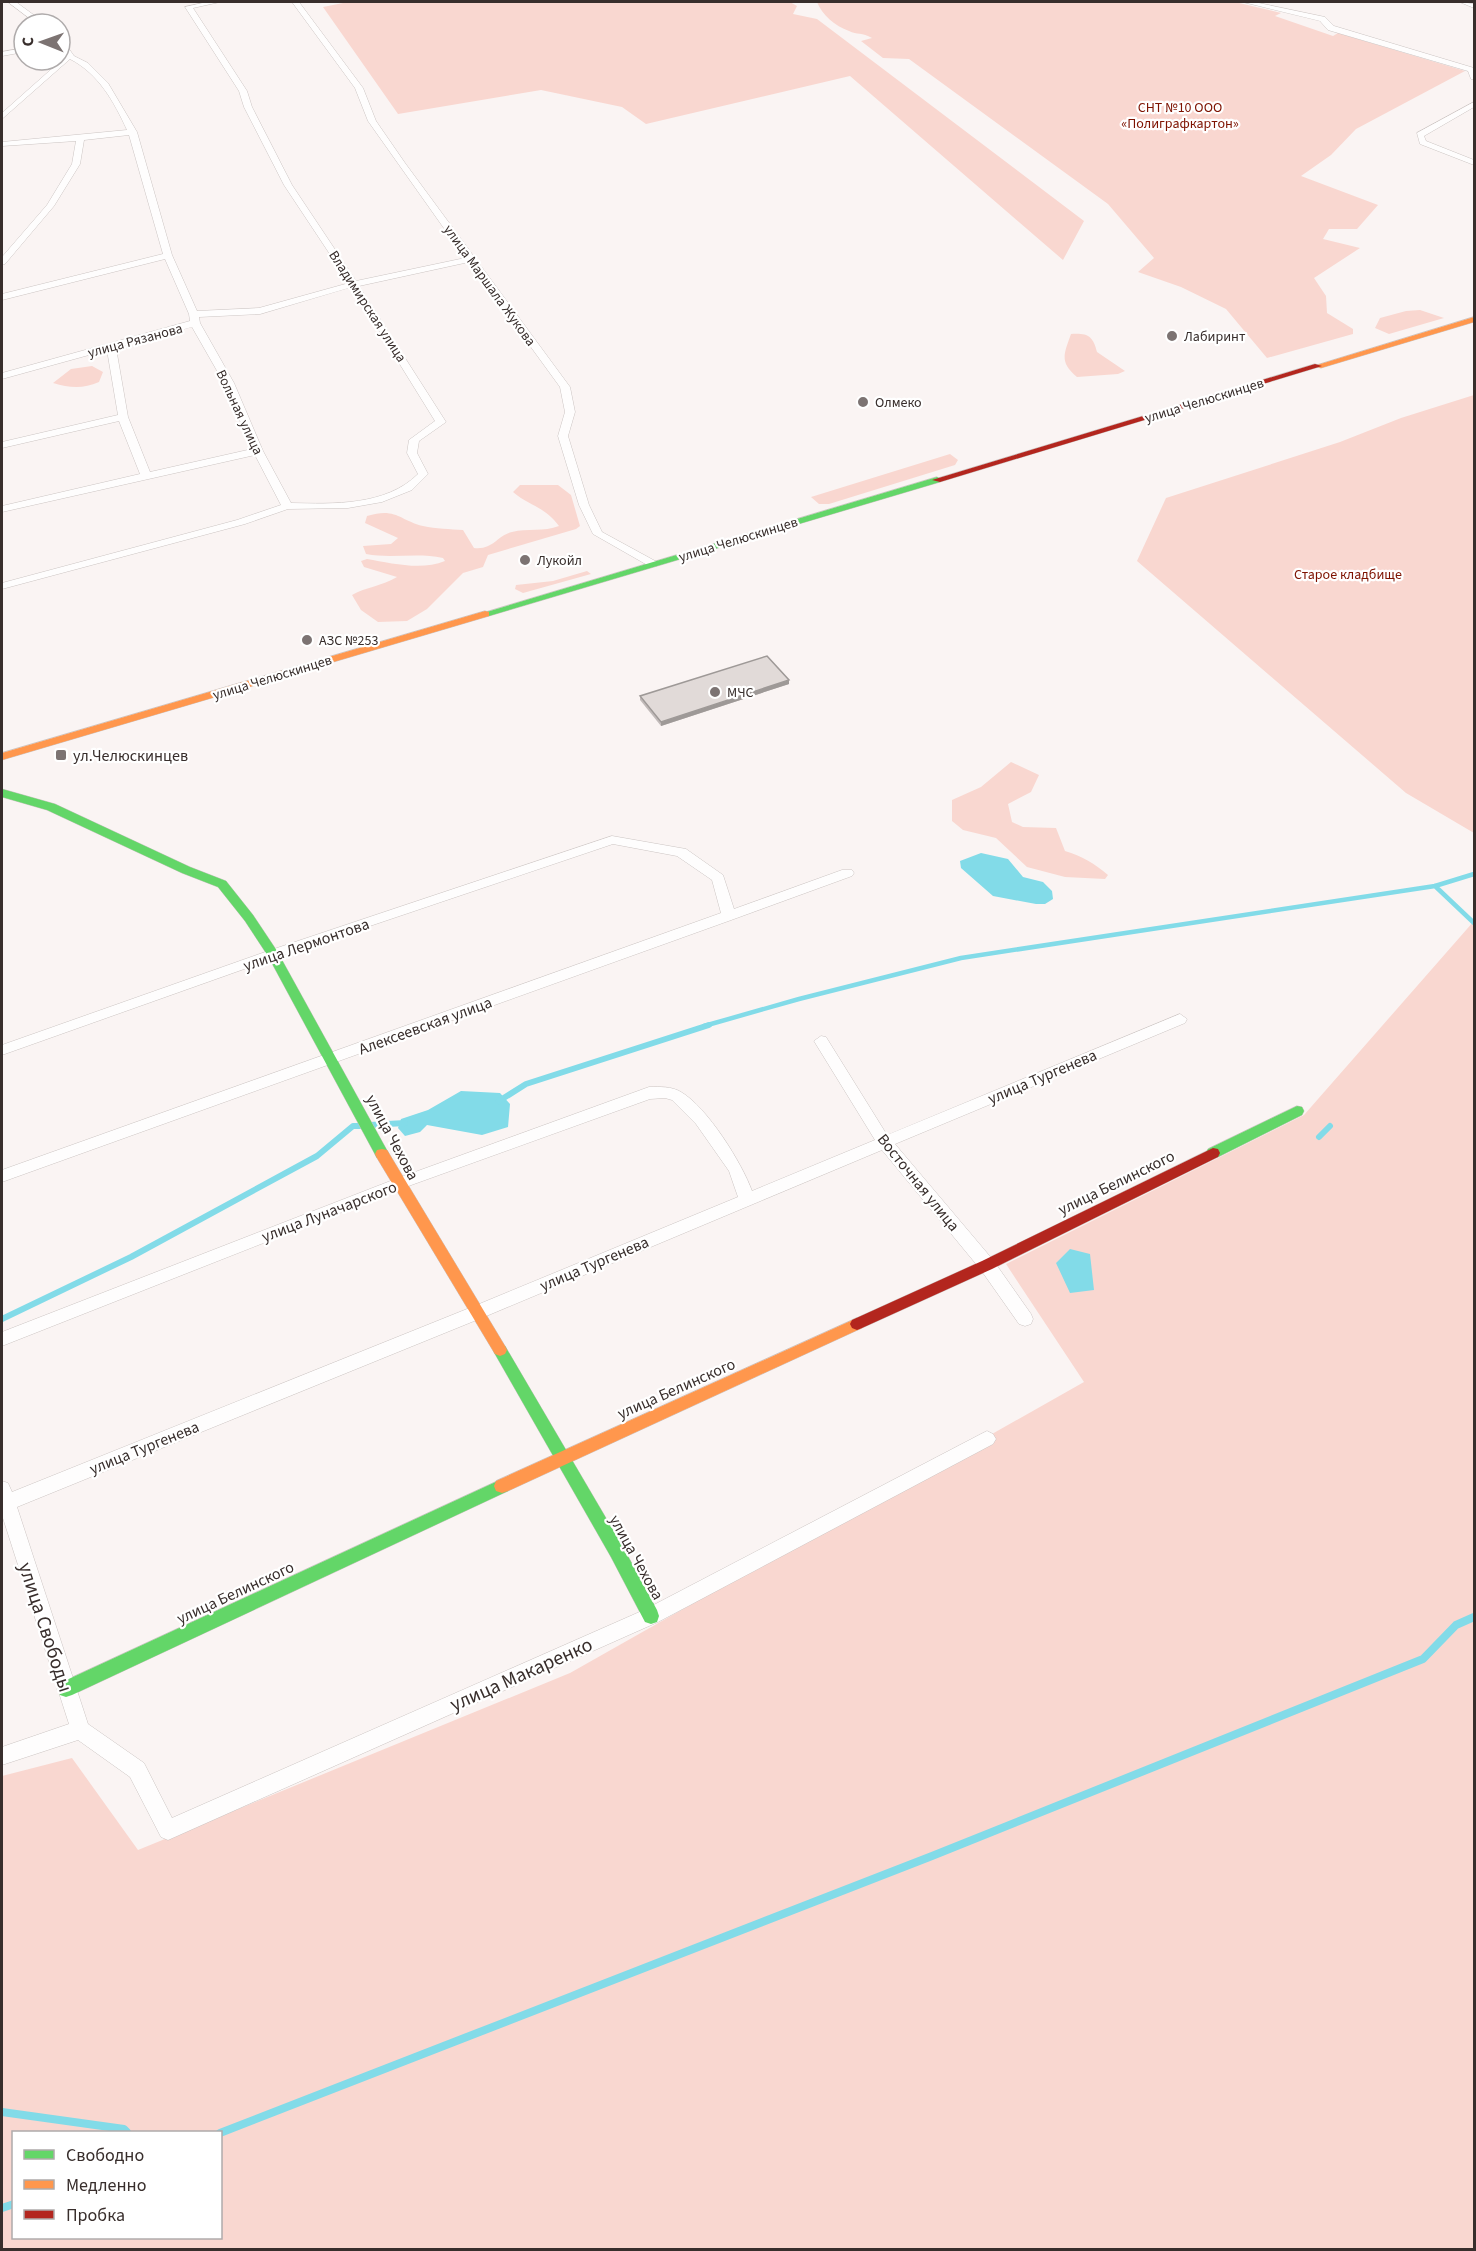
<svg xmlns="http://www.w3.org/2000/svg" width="1476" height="2251" font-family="'Source Sans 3',sans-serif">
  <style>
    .green { fill: #f9d7d0; fill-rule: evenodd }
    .water { fill: #82dbe8 }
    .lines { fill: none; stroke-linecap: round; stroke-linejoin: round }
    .stream-far2 { stroke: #82dbe8; stroke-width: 4.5 }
    .stream-far1 { stroke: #82dbe8; stroke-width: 6 }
    .stream { stroke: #82dbe8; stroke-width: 8 }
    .street-casing { stroke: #ccc5c3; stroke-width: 1 }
    .fast-casing { stroke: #ccc5c3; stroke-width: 1 }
    .slow-casing { stroke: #ccc5c3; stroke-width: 1 }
    .jam-casing { stroke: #ccc5c3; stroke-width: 1 }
    .street { fill: #fefdfd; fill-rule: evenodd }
    .fast { fill: #63d668; fill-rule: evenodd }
    .slow { fill: #ff974d; fill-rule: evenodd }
    .jam { fill: #b3261e; fill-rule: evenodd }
    .wall { fill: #c2bbba }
    .shaded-wall { fill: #9e9997 }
    .building { fill: #e1dad8; stroke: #9e9997; stroke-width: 1.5 }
    .poi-dot { fill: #7c7372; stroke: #fff; stroke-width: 2 }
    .labels { text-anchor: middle; stroke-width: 4.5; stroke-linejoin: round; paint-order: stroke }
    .far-park-label { font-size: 14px; fill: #7e1200; stroke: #fff }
    .far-street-label { font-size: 14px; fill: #382e2c; stroke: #fff }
    .far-poi-label { font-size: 14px; fill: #382e2c; stroke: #fff; text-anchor: start }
    .poi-label { font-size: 16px; fill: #382e2c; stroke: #fff; text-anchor: start }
    .street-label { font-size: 16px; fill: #382e2c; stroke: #fff }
    .near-street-label { font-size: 20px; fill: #382e2c; stroke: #fff }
  </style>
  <rect width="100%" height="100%" fill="#faf4f3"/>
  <path class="green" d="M 348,2 L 790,2 L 797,6 L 793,14 L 817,19 L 1084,221 L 1063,260 L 850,76 L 646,124 L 622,107 L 541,90 L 398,114 L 323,7 Z
    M 817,2 L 1235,2 L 1281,13 L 1275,16 L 1333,36 L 1338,33 L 1465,71 L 1356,129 L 1331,155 L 1301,176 L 1378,205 L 1357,229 L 1329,229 L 1323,239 L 1360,248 L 1314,278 L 1326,296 L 1327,313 L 1353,329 L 1353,334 L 1267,358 L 1226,309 L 1181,287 L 1138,272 L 1154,258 L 1108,204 L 909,59 L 883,58 L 861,41 L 872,38 C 862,32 857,35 849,31 C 835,26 822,15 817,2 Z
    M 1420,310 L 1444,318 L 1389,334 L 1375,328 L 1380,318 L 1406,311 Z
    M 1071,334 C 1088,333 1093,336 1097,352 L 1125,371 L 1118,374 L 1077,377 C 1059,362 1064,354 1071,334 Z
    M 92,366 L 103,372 L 99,382 C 83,389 70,388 53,383 L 71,369 Z
    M 1474,395 L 1474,833 L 1406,793 L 1137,561 L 1166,498 L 1340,442 L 1401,418 Z
    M 950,454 L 958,460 L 955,465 L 829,504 L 819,504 L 811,497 Z
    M 520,485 L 558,485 L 571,495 L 580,526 L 576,529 L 488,555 L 483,567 L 463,573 L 427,609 L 407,621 L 378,622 L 361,610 L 352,595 C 366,587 382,586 397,577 L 364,567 L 361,561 L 367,559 C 391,563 421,571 445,561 L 443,558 C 417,552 392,559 366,554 L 363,546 L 391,544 L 398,538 L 365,523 L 367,516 C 396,507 399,520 423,526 C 436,529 450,529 463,530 L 474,548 C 494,550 496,536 512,532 C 527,528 544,532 559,526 C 544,506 531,507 513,492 Z
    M 587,571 L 591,574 L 523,593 L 515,589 L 516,585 L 553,581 Z
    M 1011,762 L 1039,775 L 1031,792 L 1008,804 L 1012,822 L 1023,827 L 1056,828 L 1065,851 C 1082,856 1094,863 1108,875 L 1105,879 L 1065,877 L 1027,867 L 996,838 L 963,830 L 952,821 L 952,800 L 981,787 Z
    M 1474,921 L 1474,2249 L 2,2250 L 2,1776 L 72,1758 L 138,1850 L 570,1673 L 1084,1382 L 1006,1264 L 1304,1115 ZM 14,2132 L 220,2132 L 220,2238 L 14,2238 Z"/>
  <path class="water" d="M 981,853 L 1008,859 L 1023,877 L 1043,882 L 1052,891 L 1053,899 L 1045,904 L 1036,904 L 993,896 L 961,868 L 960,861 Z
    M 461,1091 L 500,1093 L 510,1104 L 508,1127 L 482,1135 L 427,1125 L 420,1132 L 405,1136 L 398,1128 L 401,1119 L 428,1110 Z
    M 1070,1249 L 1090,1254 L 1094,1290 L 1070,1293 L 1056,1263 Z"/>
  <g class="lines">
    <path class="stream-far2" d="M 1435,886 L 1474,923
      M 704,1026 L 799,999 L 961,958 L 1435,886 L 1474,874"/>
    <path class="stream-far1" d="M 499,1101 L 526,1084 L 709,1025
      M 370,1125 L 405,1123
      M 1319,1137 L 1330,1126
      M 2,1319 L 131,1257 L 317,1156 L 353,1126 L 360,1126"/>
    <path class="stream" d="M 2,2112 L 124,2129 L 127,2132
      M 220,2133 L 932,1856 L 1423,1659 L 1456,1625 L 1474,1617
      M 2,2208 L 14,2204"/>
    <defs>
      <path id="street" d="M 8,2 L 16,2 L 46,24 L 37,24 Z
        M 207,2 L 220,2 L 193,8 L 247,91 L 252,107 L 292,185 L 356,281 L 465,258 L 368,121 L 355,88 L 292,2 L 299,2 L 363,88 L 376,121 L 405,163 L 570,387 L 575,412 L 568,436 L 589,505 L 602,532 L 657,562 L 657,566 L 649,566 L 593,534 L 579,505 L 558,436 L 565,412 L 560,387 L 469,262 L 359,286 L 446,422 L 419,441 L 417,453 L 428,474 L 412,490 L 382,502 L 348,508 L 288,509 L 245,524 L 2,589 L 2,583 L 237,520 L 281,505 L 255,455 L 2,512 L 2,506 L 140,474 L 119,421 L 2,448 L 2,442 L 118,415 L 107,350 L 2,379 L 2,373 L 190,321 L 189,314 L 165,259 L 2,300 L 2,294 L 163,254 L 129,135 L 84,140 L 80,164 L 54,206 L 5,264 L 2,265 L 2,257 L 47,205 L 72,164 L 76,141 L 2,146 L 2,142 L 127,130 C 114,102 99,74 70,59 L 2,119 L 2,113 L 65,57 L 60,54 L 60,49 L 64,50 L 60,44 L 60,36 L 74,56 L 88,63 L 108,83 L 137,132 L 172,255 L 197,311 L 259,308 L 349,283 L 284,185 L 244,107 L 239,91 L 185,7 ZM 352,287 L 435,421 L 409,440 L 407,453 L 418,474 C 386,506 333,504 291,503 L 263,451 L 234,383 L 200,323 L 199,317 L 260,314 ZM 192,327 L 224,383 L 252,449 L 150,472 L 128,417 L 116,348 Z
        M 1243,2 L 1254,2 L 1325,17 L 1334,26 L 1474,68 L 1474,79 L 1471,79 L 1468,71 L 1328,30 L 1320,21 Z
        M 1460,2 L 1474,4 L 1474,8 L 1462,3 Z
        M 24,48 L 24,52 L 2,56 L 2,52 Z
        M 1474,102 L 1474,107 L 1424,136 L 1426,141 L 1474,160 L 1474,165 L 1420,144 L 1417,133 Z
        M 612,836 L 686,849 L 723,875 L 734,909 L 842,870 L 852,870 L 854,873 L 852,876 L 734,919 L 2,1182 L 2,1170 L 721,913 L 712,880 L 677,856 L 613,844 L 278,957 L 2,1055 L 2,1045 L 268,951 Z
        M 1180,1014 L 1187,1019 L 1185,1023 L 895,1144 L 993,1260 L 1031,1314 L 1033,1319 L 1031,1324 L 1025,1326 L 1019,1324 L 981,1270 L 882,1150 L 484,1317 L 17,1507 L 88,1724 L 144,1763 L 172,1818 L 644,1610 L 981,1434 L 987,1431 L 993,1434 L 996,1439 L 993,1444 L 658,1622 L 168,1840 L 161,1837 L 130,1777 L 78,1740 L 2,1765 L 2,1747 L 69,1724 L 2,1515 L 2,1481 L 8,1483 L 12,1492 L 472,1307 L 738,1197 L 729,1171 L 696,1124 L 672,1100 L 665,1098 L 650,1099 L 403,1188 L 2,1346 L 2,1332 L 393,1180 L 649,1087 C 660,1087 671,1086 681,1092 C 707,1107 742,1163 752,1191 L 875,1140 L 814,1041 L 821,1036 L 826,1037 L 887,1135 Z"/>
      <path id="fast" d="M 937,477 L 942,480 L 940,482 L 489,616 L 481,616 L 480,614 Z
        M 2,789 L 55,804 L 190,867 L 226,881 L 253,915 L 277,951 L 389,1154 L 387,1158 L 377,1158 L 268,956 L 245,921 L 218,887 L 182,873 L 47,810 L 2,797 Z
        M 1297,1106 L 1302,1107 L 1304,1111 L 1302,1115 L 1218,1157 L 1208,1157 L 1206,1153 L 1208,1149 Z
        M 500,1344 L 505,1346 L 623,1547 L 657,1610 L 659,1616 L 657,1622 L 651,1624 L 645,1622 L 611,1557 L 495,1354 L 493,1350 L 495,1346 Z
        M 502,1479 L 508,1481 L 510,1486 L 508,1491 L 72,1695 L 66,1697 L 60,1695 L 57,1689 L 60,1683 Z"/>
      <path id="slow" d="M 1474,317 L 1474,322 L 1321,368 L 1314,366 Z
        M 485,611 L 489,612 L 489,616 L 2,760 L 2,753 Z
        M 382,1149 L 387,1150 L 505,1346 L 507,1350 L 505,1354 L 500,1356 L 495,1354 L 377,1158 L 375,1154 L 377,1150 Z
        M 857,1318 L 862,1320 L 864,1324 L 862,1328 L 508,1491 L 502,1493 L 496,1491 L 494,1486 L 496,1481 Z"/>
      <path id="jam" d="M 1315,364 L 1322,366 L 940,482 L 932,480 Z
        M 1213,1148 L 1218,1149 L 1220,1153 L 1218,1157 L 992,1269 L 862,1328 L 857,1330 L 852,1328 L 850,1324 L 852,1320 L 982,1261 Z"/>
    </defs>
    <use href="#street" class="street-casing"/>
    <use href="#fast" class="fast-casing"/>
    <use href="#slow" class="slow-casing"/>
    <use href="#jam" class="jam-casing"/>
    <use href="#street" class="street"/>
    <use href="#fast" class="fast"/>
    <use href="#slow" class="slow"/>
    <use href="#jam" class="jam"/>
  </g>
  <path class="wall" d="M 789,680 L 789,684 L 661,726 L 640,700 L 640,696 Z"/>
  <path class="shaded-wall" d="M 789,680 L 789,684 L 661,726 L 661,722 Z"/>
  <path class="building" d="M 767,656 L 789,680 L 661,722 L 640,696 Z"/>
  <g class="poi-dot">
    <circle cx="1172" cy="336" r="6"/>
    <circle cx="863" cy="402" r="6"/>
    <circle cx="525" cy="560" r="6"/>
    <circle cx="307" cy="640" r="6"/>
    <circle cx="715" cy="692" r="6"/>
    <rect x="55" y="749" width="12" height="12" rx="3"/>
  </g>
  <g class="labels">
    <g class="far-park-label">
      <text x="1180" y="112">СНТ №10 ООО<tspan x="1180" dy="16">«Полиграфкартон»</tspan></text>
      <text x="1348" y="579">Старое кладбище</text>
    </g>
    <g class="far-street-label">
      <text transform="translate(490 285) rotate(54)" y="5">улица Маршала Жукова</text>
      <text transform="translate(368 306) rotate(57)" y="5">Владимирская улица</text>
      <text transform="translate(135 340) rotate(-15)" y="5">улица Рязанова</text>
      <text transform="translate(1204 400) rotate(-17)" y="5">улица Челюскинцев</text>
      <text transform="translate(240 412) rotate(65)" y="5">Вольная улица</text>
      <text transform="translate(738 539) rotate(-17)" y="5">улица Челюскинцев</text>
      <text transform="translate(272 677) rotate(-17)" y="5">улица Челюскинцев</text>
    </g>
    <g class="far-poi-label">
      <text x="1184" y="341">Лабиринт</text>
      <text x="875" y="407">Олмеко</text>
      <text x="537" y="565">Лукойл</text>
      <text x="319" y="645">АЗС №253</text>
      <text x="727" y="697">МЧС</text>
    </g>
    <g class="poi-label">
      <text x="73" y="761">ул.Челюскинцев</text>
    </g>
    <g class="street-label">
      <text transform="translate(306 944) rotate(-19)" y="6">улица Лермонтова</text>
      <text transform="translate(425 1025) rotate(-20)" y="6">Алексеевская улица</text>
      <text transform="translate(1042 1076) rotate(-23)" y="6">улица Тургенева</text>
      <text transform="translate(393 1137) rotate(62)" y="6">улица Чехова</text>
      <text transform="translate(919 1182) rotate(51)" y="6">Восточная улица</text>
      <text transform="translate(1116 1182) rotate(-26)" y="6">улица Белинского</text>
      <text transform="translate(329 1211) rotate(-21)" y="6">улица Луначарского</text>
      <text transform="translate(594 1263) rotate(-23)" y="6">улица Тургенева</text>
      <text transform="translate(676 1388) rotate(-24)" y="6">улица Белинского</text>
      <text transform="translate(144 1447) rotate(-22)" y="6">улица Тургенева</text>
      <text transform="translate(637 1557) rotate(61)" y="6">улица Чехова</text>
      <text transform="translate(235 1592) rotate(-25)" y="6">улица Белинского</text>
    </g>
    <g class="near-street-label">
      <text transform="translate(46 1627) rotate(72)" y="7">улица Свободы</text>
      <text transform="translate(521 1674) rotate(-24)" y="7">улица Макаренко</text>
    </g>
  </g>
  <rect width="1476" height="2251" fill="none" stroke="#382e2c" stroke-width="6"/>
  <rect x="12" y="2131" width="210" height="108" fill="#ffffff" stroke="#afabab" stroke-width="1.5"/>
  <rect x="24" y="2150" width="30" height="9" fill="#63d668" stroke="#afabab" stroke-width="1.5"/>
  <text x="66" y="2161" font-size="18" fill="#382e2c">Свободно</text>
  <rect x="24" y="2180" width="30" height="9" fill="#ff974d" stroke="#afabab" stroke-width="1.5"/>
  <text x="66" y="2191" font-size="18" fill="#382e2c">Медленно</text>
  <rect x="24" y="2210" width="30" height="9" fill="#b3261e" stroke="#afabab" stroke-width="1.5"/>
  <text x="66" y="2221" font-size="18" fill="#382e2c">Пробка</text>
  <g transform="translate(42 42) rotate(271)"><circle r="28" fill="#ffffff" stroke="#afabab" stroke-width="1.5"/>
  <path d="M0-4.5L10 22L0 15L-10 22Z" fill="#7c7372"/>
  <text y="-9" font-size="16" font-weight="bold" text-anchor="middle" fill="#382e2c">С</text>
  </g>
</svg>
